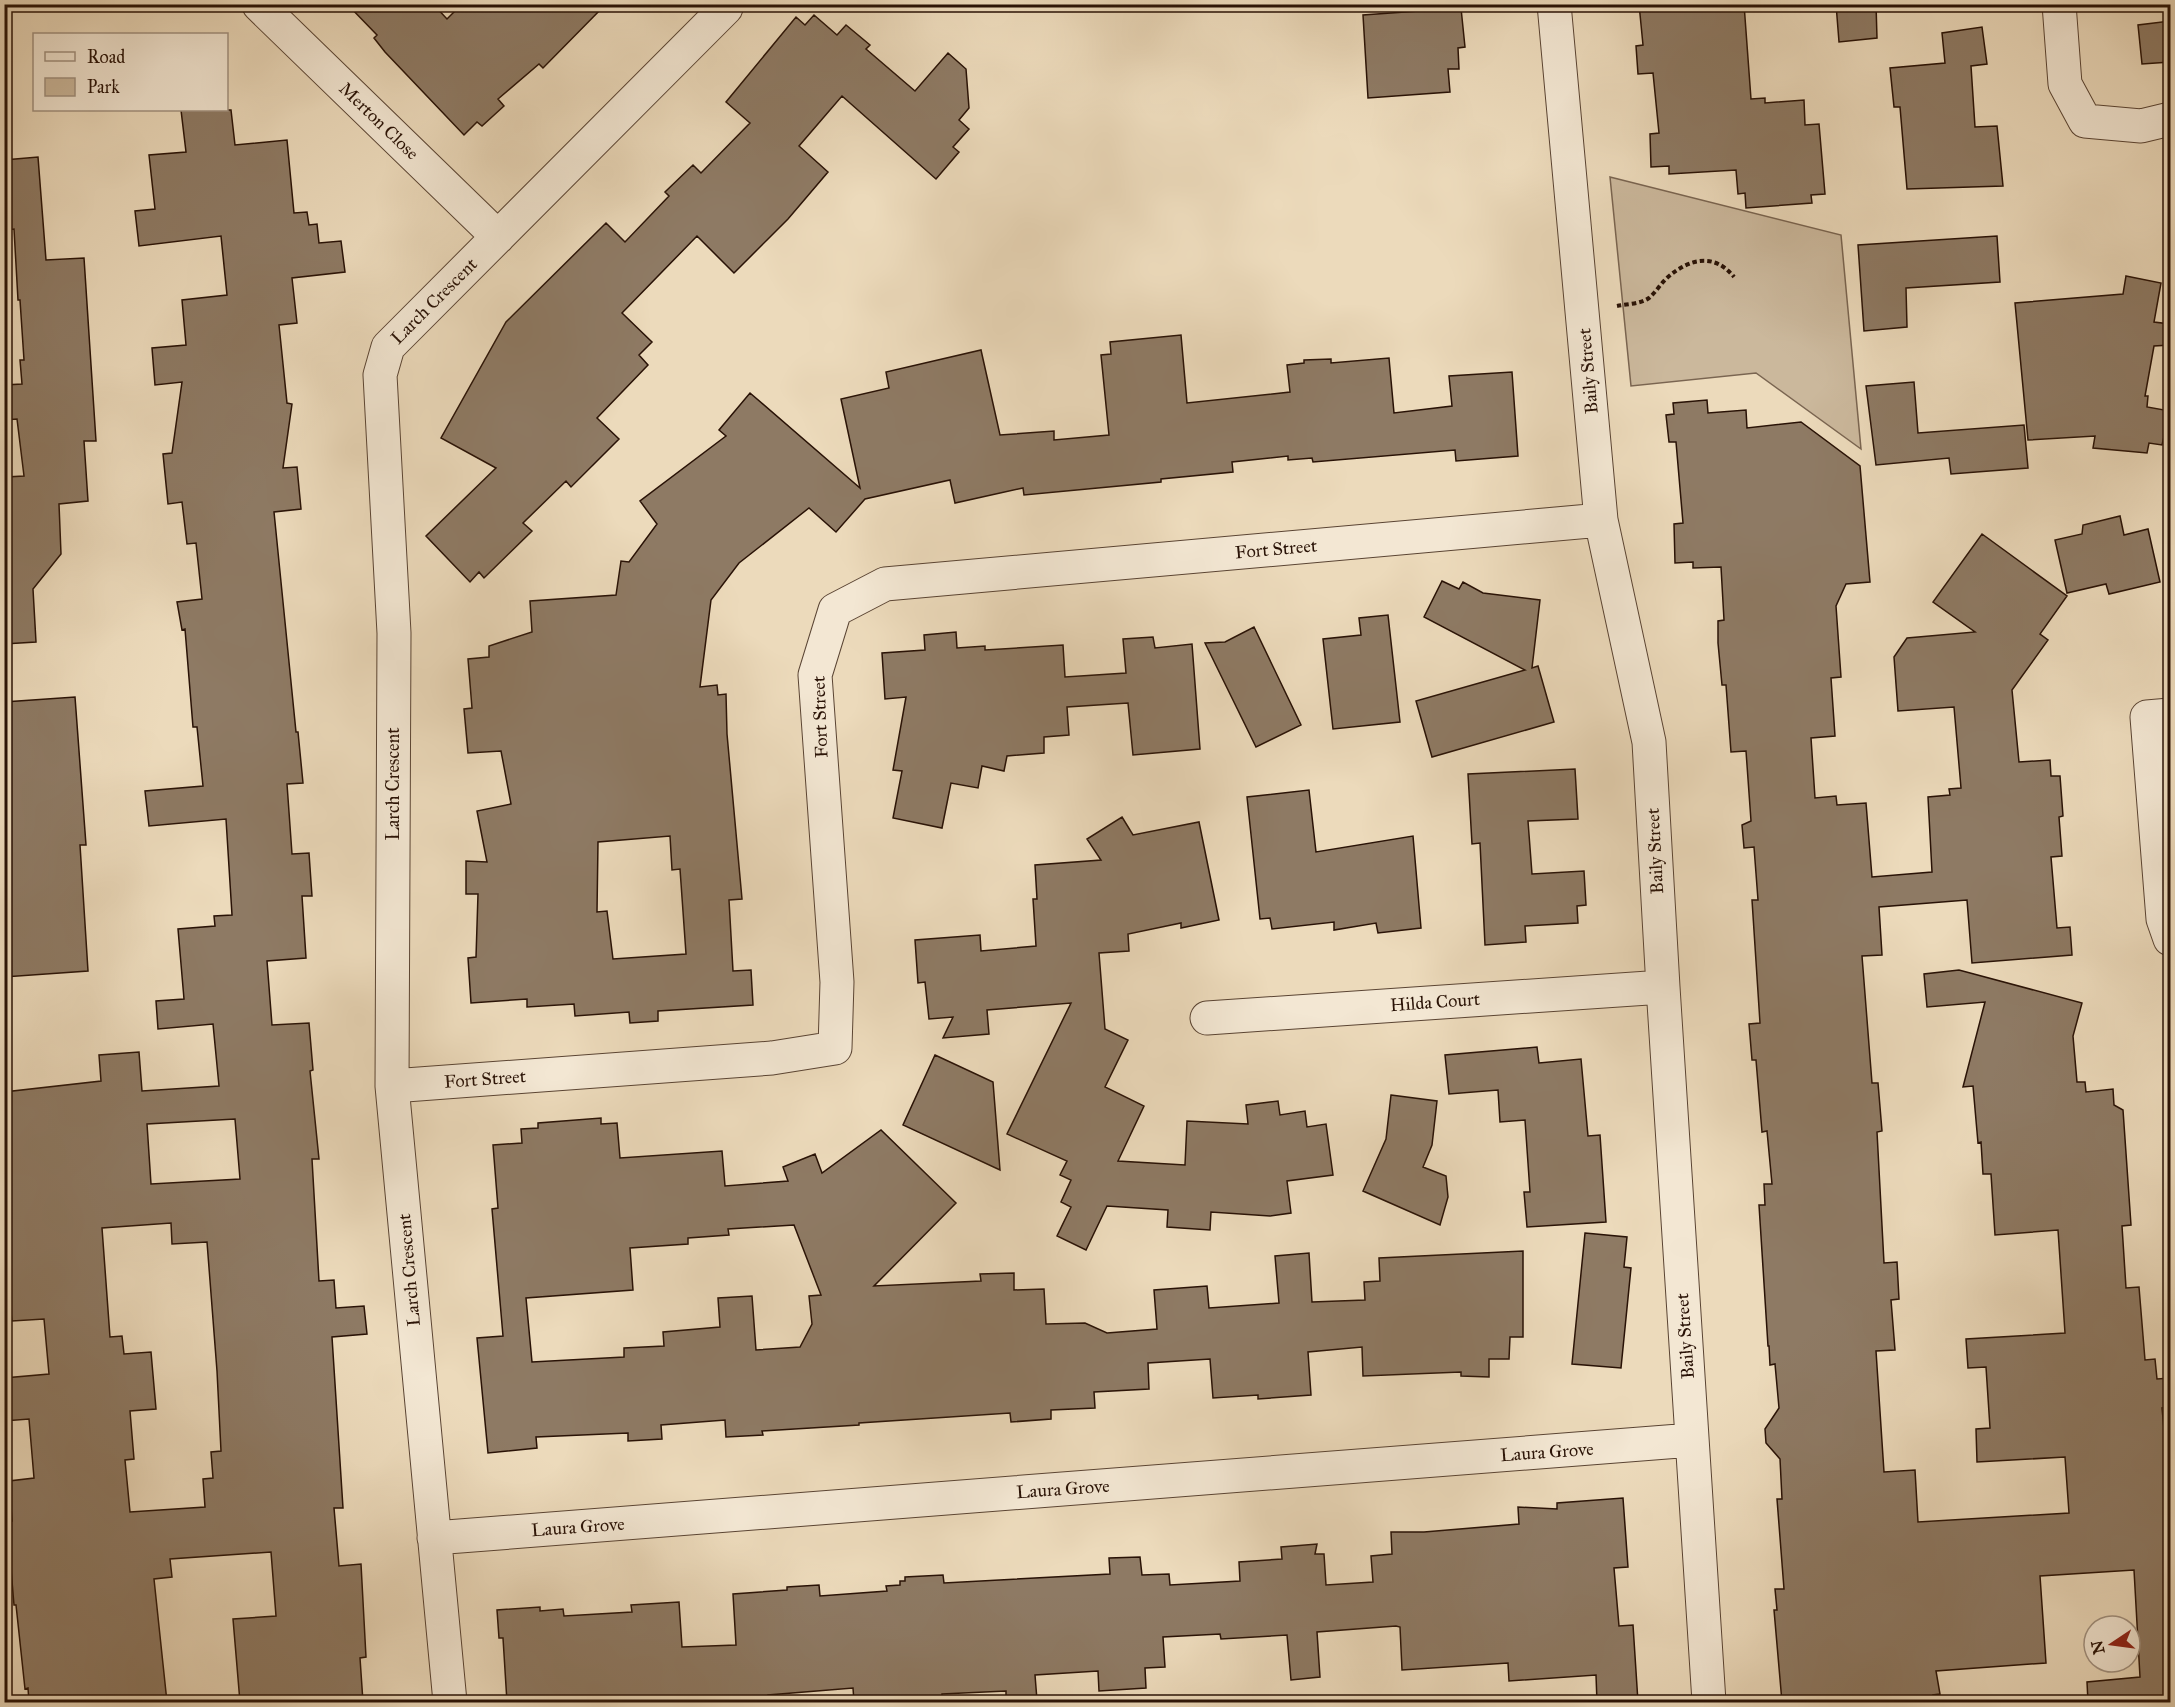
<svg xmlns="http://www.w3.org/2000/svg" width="2175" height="1707" font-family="'IM FELL Great Primer',serif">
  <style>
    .green { fill: #cbb89c; stroke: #7a6551; stroke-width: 1.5 }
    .building { fill: #8e7a64; stroke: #291206; stroke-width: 1.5; fill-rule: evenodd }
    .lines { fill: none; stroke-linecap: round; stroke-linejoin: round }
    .minor-casing { stroke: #5a4433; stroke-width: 35 }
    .path { stroke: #291206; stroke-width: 4; stroke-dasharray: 4.5 3; stroke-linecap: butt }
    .minor { stroke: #f3e7d3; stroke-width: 33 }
    .labels { text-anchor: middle; stroke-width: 4.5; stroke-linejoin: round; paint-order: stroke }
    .street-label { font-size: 18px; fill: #291206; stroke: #f3e7d3 }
  </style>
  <rect width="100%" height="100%" fill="#ecdabb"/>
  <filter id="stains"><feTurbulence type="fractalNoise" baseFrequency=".00333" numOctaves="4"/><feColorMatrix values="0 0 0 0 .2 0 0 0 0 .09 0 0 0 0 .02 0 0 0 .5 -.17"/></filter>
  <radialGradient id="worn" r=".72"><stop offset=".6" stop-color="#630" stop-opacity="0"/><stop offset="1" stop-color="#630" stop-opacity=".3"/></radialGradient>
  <path class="green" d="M 1610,177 L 1841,235 L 1861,449 L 1756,373 L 1631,386 Z"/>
  <path class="building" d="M 347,4 L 433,4 L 447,19 L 462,4 L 606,4 L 543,68 L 539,64 L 498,99 L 504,106 L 482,126 L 477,122 L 464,135 L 385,52 L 374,38 L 377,35 Z
    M 1639,4 L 1744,4 L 1751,99 L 1765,98 L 1765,103 L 1804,100 L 1805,125 L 1819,124 L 1825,194 L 1811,195 L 1812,203 L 1746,208 L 1745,193 L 1738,194 L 1736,170 L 1669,174 L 1669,166 L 1651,167 L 1650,134 L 1659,133 L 1653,73 L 1638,74 L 1636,46 L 1643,45 Z
    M 1836,4 L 1876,4 L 1877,38 L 1839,42 Z
    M 1461,8 L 1465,47 L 1458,48 L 1459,69 L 1448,69 L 1450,92 L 1368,98 L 1363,15 Z
    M 814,15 L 837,35 L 846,25 L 870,45 L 866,49 L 915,91 L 948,53 L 966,69 L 969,108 L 959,120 L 969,129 L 953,147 L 959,152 L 936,179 L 842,96 L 799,146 L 828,172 L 788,219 L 734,273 L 697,236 L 622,313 L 652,342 L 639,355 L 648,365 L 597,418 L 619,439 L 571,487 L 566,481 L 523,523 L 532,531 L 484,578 L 479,572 L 470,582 L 426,536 L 496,468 L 441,438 L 506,322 L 606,223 L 625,242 L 669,196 L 665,192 L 693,165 L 701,173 L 750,123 L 726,102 L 796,17 L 805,25 Z
    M 2170,21 L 2170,62 L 2142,64 L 2138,25 Z
    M 1982,27 L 1987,64 L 1971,66 L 1975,127 L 1997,126 L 2003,186 L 1907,189 L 1900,107 L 1894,107 L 1890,68 L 1945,63 L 1942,33 Z
    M 181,110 L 231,110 L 235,145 L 287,140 L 294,213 L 307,212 L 309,225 L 317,224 L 319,243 L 341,241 L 345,272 L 292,278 L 297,323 L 279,325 L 287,403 L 292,404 L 283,468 L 297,467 L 301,509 L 274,512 L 296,732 L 298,732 L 303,783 L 287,784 L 292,854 L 309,853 L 312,896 L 302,896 L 306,958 L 267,961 L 272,1025 L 309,1023 L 313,1070 L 310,1071 L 319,1159 L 312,1159 L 319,1281 L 334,1280 L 336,1308 L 364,1306 L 367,1334 L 332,1337 L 343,1508 L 334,1508 L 339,1566 L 361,1564 L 366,1657 L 360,1658 L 363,1702 L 240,1702 L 233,1619 L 276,1616 L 271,1552 L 170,1559 L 172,1577 L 154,1579 L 167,1702 L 29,1702 L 28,1688 L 25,1689 L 16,1605 L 14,1605 L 7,1521 L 12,1521 L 9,1481 L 34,1478 L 29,1419 L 4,1421 L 4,1378 L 49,1374 L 44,1319 L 12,1321 L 10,1303 L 4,1304 L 4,1092 L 101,1081 L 99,1055 L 139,1052 L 142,1091 L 219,1086 L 213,1024 L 158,1029 L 156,1001 L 184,999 L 178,929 L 215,926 L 214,916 L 232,915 L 226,819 L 149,826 L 145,791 L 203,786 L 197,727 L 193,727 L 185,629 L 182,630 L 177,602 L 202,599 L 196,543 L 187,544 L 182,502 L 168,504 L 163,454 L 172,453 L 182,382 L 155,385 L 152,348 L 186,345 L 182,300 L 227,295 L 221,236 L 139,246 L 135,211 L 155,209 L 149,155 L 186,152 ZM 235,1119 L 240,1179 L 151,1184 L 147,1124 ZM 171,1223 L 172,1244 L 207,1242 L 217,1371 L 221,1451 L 211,1452 L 213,1478 L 203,1479 L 205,1507 L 130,1512 L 125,1460 L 134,1459 L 130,1411 L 156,1409 L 151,1352 L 124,1354 L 122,1336 L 110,1337 L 102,1228 Z
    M 38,157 L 46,260 L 84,258 L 96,441 L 84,441 L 88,501 L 59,504 L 61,554 L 33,589 L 36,642 L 4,644 L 4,518 L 9,517 L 6,477 L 24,476 L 17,419 L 4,420 L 4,385 L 22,384 L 20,360 L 24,360 L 20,300 L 18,300 L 14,229 L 7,230 L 4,160 Z
    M 1997,236 L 2000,282 L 1906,288 L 1907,327 L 1864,331 L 1858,245 Z
    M 2126,276 L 2161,283 L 2154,322 L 2170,324 L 2170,345 L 2154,346 L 2145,396 L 2148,396 L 2147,407 L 2170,411 L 2162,445 L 2149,443 L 2147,453 L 2093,448 L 2095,436 L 2028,440 L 2015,303 L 2123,294 Z
    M 1181,335 L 1187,403 L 1290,392 L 1287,365 L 1304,363 L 1304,360 L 1331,359 L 1331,363 L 1389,358 L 1394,413 L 1452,406 L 1449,376 L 1512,372 L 1518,456 L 1456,461 L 1455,450 L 1313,462 L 1312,458 L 1288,460 L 1288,456 L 1232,462 L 1233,472 L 1161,479 L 1161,482 L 1024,495 L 1023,488 L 955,503 L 950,480 L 865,499 L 836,532 L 809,508 L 739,563 L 711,600 L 700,687 L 717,685 L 718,695 L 726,694 L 727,734 L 742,899 L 729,900 L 733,971 L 751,970 L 753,1005 L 658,1011 L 658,1021 L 630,1023 L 629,1012 L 575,1016 L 574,1004 L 527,1007 L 527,999 L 471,1003 L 468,958 L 476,957 L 478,894 L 466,894 L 466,861 L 487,862 L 477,811 L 511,804 L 501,751 L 468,753 L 464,709 L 472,708 L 468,659 L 489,657 L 489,646 L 532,632 L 530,601 L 616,595 L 621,561 L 629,562 L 657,524 L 640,501 L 726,436 L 719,430 L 750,393 L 860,488 L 841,399 L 889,388 L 886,372 L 981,350 L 1000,435 L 1054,431 L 1054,440 L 1109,435 L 1101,355 L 1111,354 L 1110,342 ZM 670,836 L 672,870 L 680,869 L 686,954 L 613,959 L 607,911 L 597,912 L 598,842 Z
    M 1914,382 L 1918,433 L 2024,425 L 2028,468 L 1951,474 L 1949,458 L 1876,465 L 1866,386 Z
    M 1707,400 L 1708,413 L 1746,410 L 1747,428 L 1801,422 L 1860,466 L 1870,582 L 1846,584 L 1836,606 L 1841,677 L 1831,678 L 1835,736 L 1811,738 L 1815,798 L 1836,796 L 1837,805 L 1866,803 L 1872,877 L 1932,872 L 1928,797 L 1950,795 L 1949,789 L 1961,788 L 1954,707 L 1898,711 L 1894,657 L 1907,638 L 1975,632 L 1933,602 L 1982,534 L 2067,596 L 2040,634 L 2048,640 L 2012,690 L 2019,762 L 2050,760 L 2051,776 L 2060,776 L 2063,816 L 2059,817 L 2062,856 L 2051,857 L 2057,928 L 2070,927 L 2072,955 L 1972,963 L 1967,900 L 1879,907 L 1882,955 L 1862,956 L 1872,1083 L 1878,1083 L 1882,1131 L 1877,1132 L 1884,1263 L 1897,1262 L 1899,1299 L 1891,1300 L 1895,1350 L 1876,1351 L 1884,1472 L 1915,1470 L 1918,1522 L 2069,1513 L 2065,1457 L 1977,1462 L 1976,1429 L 1990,1428 L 1986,1367 L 1968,1368 L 1966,1339 L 2065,1333 L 2058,1230 L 1995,1235 L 1991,1174 L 1983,1174 L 1981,1142 L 1978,1143 L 1973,1086 L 1963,1087 L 1985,1002 L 1927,1007 L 1924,974 L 1959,970 L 2082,1003 L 2073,1036 L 2077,1082 L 2085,1082 L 2086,1092 L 2113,1089 L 2114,1105 L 2123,1110 L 2131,1225 L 2122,1226 L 2126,1288 L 2139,1287 L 2145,1360 L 2155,1359 L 2157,1379 L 2170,1378 L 2170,1407 L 2162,1408 L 2167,1461 L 2170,1461 L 2170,1702 L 2088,1702 L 2087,1682 L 2140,1677 L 2134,1570 L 2040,1576 L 2046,1663 L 1936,1671 L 1940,1694 L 1933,1695 L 1934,1702 L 1782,1702 L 1774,1610 L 1777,1610 L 1775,1589 L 1784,1589 L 1777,1499 L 1782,1499 L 1780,1459 L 1766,1443 L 1765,1429 L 1779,1408 L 1775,1364 L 1770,1365 L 1769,1346 L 1768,1346 L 1759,1205 L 1765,1205 L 1764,1184 L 1772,1184 L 1767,1131 L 1762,1132 L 1756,1060 L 1752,1060 L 1749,1024 L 1760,1023 L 1752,900 L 1758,900 L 1754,847 L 1744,848 L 1742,825 L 1751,821 L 1746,751 L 1731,752 L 1726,685 L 1722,685 L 1718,643 L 1718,621 L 1724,620 L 1721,567 L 1693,568 L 1693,562 L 1675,563 L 1674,524 L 1683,523 L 1676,442 L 1669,442 L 1666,415 L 1674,414 L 1673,403 Z
    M 2120,516 L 2124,535 L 2148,529 L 2160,582 L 2109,594 L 2106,584 L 2067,593 L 2055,540 L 2082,534 L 2083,525 Z
    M 1442,581 L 1459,589 L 1463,582 L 1483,593 L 1540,600 L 1532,668 L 1538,666 L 1554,722 L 1432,757 L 1416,701 L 1525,670 L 1424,617 Z
    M 1388,615 L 1400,722 L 1333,729 L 1323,639 L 1361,635 L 1359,618 Z
    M 1254,627 L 1301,725 L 1256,747 L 1205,643 L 1225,642 Z
    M 956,632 L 957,648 L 985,646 L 985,650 L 1063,645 L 1065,677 L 1126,673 L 1123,639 L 1153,637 L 1155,648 L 1192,644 L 1200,749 L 1133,755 L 1128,703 L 1067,707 L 1069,735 L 1044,737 L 1044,753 L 1007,756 L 1004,771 L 982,766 L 978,788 L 951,783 L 942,828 L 893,818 L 902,771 L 893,770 L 906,697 L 885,699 L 882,653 L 925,650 L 924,635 Z
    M 75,697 L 86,845 L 80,845 L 88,971 L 4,977 L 4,702 Z
    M 1575,769 L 1578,819 L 1528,821 L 1532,874 L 1584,871 L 1586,905 L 1577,906 L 1578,923 L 1525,926 L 1526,942 L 1485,945 L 1480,843 L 1472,844 L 1468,774 Z
    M 1309,790 L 1316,852 L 1413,836 L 1421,928 L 1378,933 L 1376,923 L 1334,930 L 1334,922 L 1272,929 L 1270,918 L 1260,919 L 1247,797 Z
    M 1122,817 L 1133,835 L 1199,822 L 1219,920 L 1181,928 L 1181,923 L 1128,934 L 1129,951 L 1099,953 L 1105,1029 L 1128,1040 L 1105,1087 L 1144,1106 L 1118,1161 L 1185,1165 L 1187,1121 L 1248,1124 L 1246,1105 L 1278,1101 L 1280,1115 L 1305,1111 L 1307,1127 L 1326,1124 L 1333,1175 L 1287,1181 L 1291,1213 L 1270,1216 L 1211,1212 L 1210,1230 L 1167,1227 L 1168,1210 L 1107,1206 L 1086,1250 L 1057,1236 L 1071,1207 L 1061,1202 L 1071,1180 L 1060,1175 L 1067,1161 L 1007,1134 L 1071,1003 L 987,1010 L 989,1034 L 943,1038 L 953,1017 L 929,1019 L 925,982 L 918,983 L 915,940 L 980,935 L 981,951 L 1036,946 L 1033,899 L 1037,899 L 1035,865 L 1101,860 L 1087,839 Z
    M 1537,1047 L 1539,1063 L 1581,1059 L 1588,1136 L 1600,1135 L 1606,1222 L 1527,1227 L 1524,1192 L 1530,1192 L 1525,1120 L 1500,1122 L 1498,1090 L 1449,1094 L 1445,1055 Z
    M 935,1055 L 993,1082 L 1000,1170 L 903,1125 Z
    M 1391,1095 L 1437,1101 L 1432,1145 L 1423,1167 L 1446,1176 L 1448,1197 L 1440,1225 L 1363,1191 L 1386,1139 Z
    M 601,1118 L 601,1124 L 617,1123 L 620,1158 L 722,1151 L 725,1186 L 788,1181 L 783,1167 L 815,1154 L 822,1173 L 881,1130 L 956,1203 L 874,1286 L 981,1281 L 980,1274 L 1014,1273 L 1014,1290 L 1044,1289 L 1046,1324 L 1085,1323 L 1107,1333 L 1157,1329 L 1154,1290 L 1207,1286 L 1209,1308 L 1279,1303 L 1275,1256 L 1309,1253 L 1312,1302 L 1365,1300 L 1364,1282 L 1380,1281 L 1379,1258 L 1523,1251 L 1523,1337 L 1510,1337 L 1509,1359 L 1489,1359 L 1489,1377 L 1461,1376 L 1461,1372 L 1363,1376 L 1362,1347 L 1308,1352 L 1311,1395 L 1258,1399 L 1258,1395 L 1213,1398 L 1210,1359 L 1148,1363 L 1149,1389 L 1094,1392 L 1095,1408 L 1051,1410 L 1051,1419 L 1011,1422 L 1010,1413 L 859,1423 L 859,1425 L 762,1431 L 763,1435 L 726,1437 L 725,1420 L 661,1425 L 662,1439 L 628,1441 L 628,1433 L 536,1437 L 537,1448 L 488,1453 L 477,1338 L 503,1336 L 492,1209 L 498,1208 L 493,1145 L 522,1143 L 521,1129 L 538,1128 L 538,1123 ZM 794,1225 L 821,1295 L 809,1296 L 812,1324 L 800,1347 L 756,1350 L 752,1296 L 718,1298 L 720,1327 L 663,1332 L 664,1346 L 624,1348 L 624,1357 L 532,1362 L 526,1298 L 633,1290 L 630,1248 L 688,1244 L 688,1238 L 729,1235 L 728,1229 Z
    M 1585,1233 L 1627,1237 L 1624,1267 L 1631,1268 L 1621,1368 L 1572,1364 Z
    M 1623,1498 L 1628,1567 L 1614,1568 L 1619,1626 L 1633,1625 L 1638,1702 L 1597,1702 L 1596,1675 L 1509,1681 L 1508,1663 L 1402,1670 L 1400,1627 L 1396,1626 L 1317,1632 L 1320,1677 L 1291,1680 L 1287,1635 L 1221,1639 L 1220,1634 L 1163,1637 L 1165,1667 L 1145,1668 L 1146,1688 L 1099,1691 L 1098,1671 L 1035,1675 L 1037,1700 L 1006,1702 L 1006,1691 L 942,1694 L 942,1702 L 854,1702 L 853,1688 L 768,1695 L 768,1702 L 507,1702 L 503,1638 L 499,1638 L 497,1610 L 540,1607 L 540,1611 L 563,1609 L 564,1616 L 632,1612 L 631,1605 L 679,1602 L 682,1647 L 736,1645 L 733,1594 L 787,1590 L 787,1587 L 819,1585 L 820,1596 L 887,1591 L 886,1586 L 900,1585 L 900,1581 L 905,1581 L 905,1577 L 943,1575 L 944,1583 L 1110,1574 L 1109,1558 L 1140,1557 L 1142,1575 L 1169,1574 L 1170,1585 L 1240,1581 L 1239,1562 L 1282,1559 L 1281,1547 L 1317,1544 L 1315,1554 L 1324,1554 L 1326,1585 L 1373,1582 L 1371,1556 L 1392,1554 L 1391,1532 L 1424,1532 L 1519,1524 L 1518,1507 L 1557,1509 L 1557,1503 Z"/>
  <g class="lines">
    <defs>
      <path id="minor" d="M 1554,4 L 1601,520 L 1649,742 L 1663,987 L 1709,1702
        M 2059,4 L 2065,84 L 2085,121 L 2141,126 L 2170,119
        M 259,5 L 498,237
        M 2170,715 L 2147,717 L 2163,919 L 2170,939
        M 1207,1018 L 1663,987
        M 392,1086 L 772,1058 L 835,1048 L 837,982 L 815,675 L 835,610 L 885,584 L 1601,520
        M 434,1538 L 1692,1440
        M 450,1702 L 392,1086 L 394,633 L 380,375 L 388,347 L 726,8 L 727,4"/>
    </defs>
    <use href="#minor" class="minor-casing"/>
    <path class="path" d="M 1617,306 C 1627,304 1640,304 1649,298 C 1656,292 1661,283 1668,277 C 1690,258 1715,253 1734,277"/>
    <use href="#minor" class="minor"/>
  </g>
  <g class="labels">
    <g class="street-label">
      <text transform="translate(379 121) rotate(44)" y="6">Merton Close</text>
      <text transform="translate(434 301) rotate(-45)" y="6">Larch Crescent</text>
      <text transform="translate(1588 371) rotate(-95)" y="6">Baily Street</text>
      <text transform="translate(1276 549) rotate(-5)" y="6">Fort Street</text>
      <text transform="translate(820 717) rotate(-92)" y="6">Fort Street</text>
      <text transform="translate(393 784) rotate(-90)" y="6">Larch Crescent</text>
      <text transform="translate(1655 851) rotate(-93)" y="6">Baily Street</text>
      <text transform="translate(1435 1002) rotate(-4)" y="6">Hilda Court</text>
      <text transform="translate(485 1079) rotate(-4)" y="6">Fort Street</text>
      <text transform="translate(409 1270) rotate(-95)" y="6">Larch Crescent</text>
      <text transform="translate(1685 1336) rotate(-94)" y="6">Baily Street</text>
      <text transform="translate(1547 1452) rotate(-4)" y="6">Laura Grove</text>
      <text transform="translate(1063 1489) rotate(-4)" y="6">Laura Grove</text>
      <text transform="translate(578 1527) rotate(-4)" y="6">Laura Grove</text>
    </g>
  </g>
  <rect width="2175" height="1707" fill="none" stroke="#ecdabb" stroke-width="24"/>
  <rect x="6" y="6" width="2163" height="1695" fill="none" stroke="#291206" stroke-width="3"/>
  <rect x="12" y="12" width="2151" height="1683" fill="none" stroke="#291206" stroke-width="1.5"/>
  <rect x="33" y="33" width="195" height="78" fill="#f3e7d3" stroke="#a29281" stroke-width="1.5"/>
  <rect x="45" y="52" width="30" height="9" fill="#f3e7d3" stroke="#a29281" stroke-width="1.5"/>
  <text x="87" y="63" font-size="18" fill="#291206">Road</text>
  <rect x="45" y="78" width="30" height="18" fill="#cbb89c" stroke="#a29281" stroke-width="1.5"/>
  <text x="87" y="93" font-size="18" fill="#291206">Park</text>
  <g transform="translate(2112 1644) rotate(257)"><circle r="28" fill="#f3e7d3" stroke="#a29281" stroke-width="1.5"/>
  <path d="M0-4.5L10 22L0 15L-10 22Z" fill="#8f2418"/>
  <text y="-9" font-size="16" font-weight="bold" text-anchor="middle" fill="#291206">N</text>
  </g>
  <rect width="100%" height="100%" filter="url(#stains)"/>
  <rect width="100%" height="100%" fill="url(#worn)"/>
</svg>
